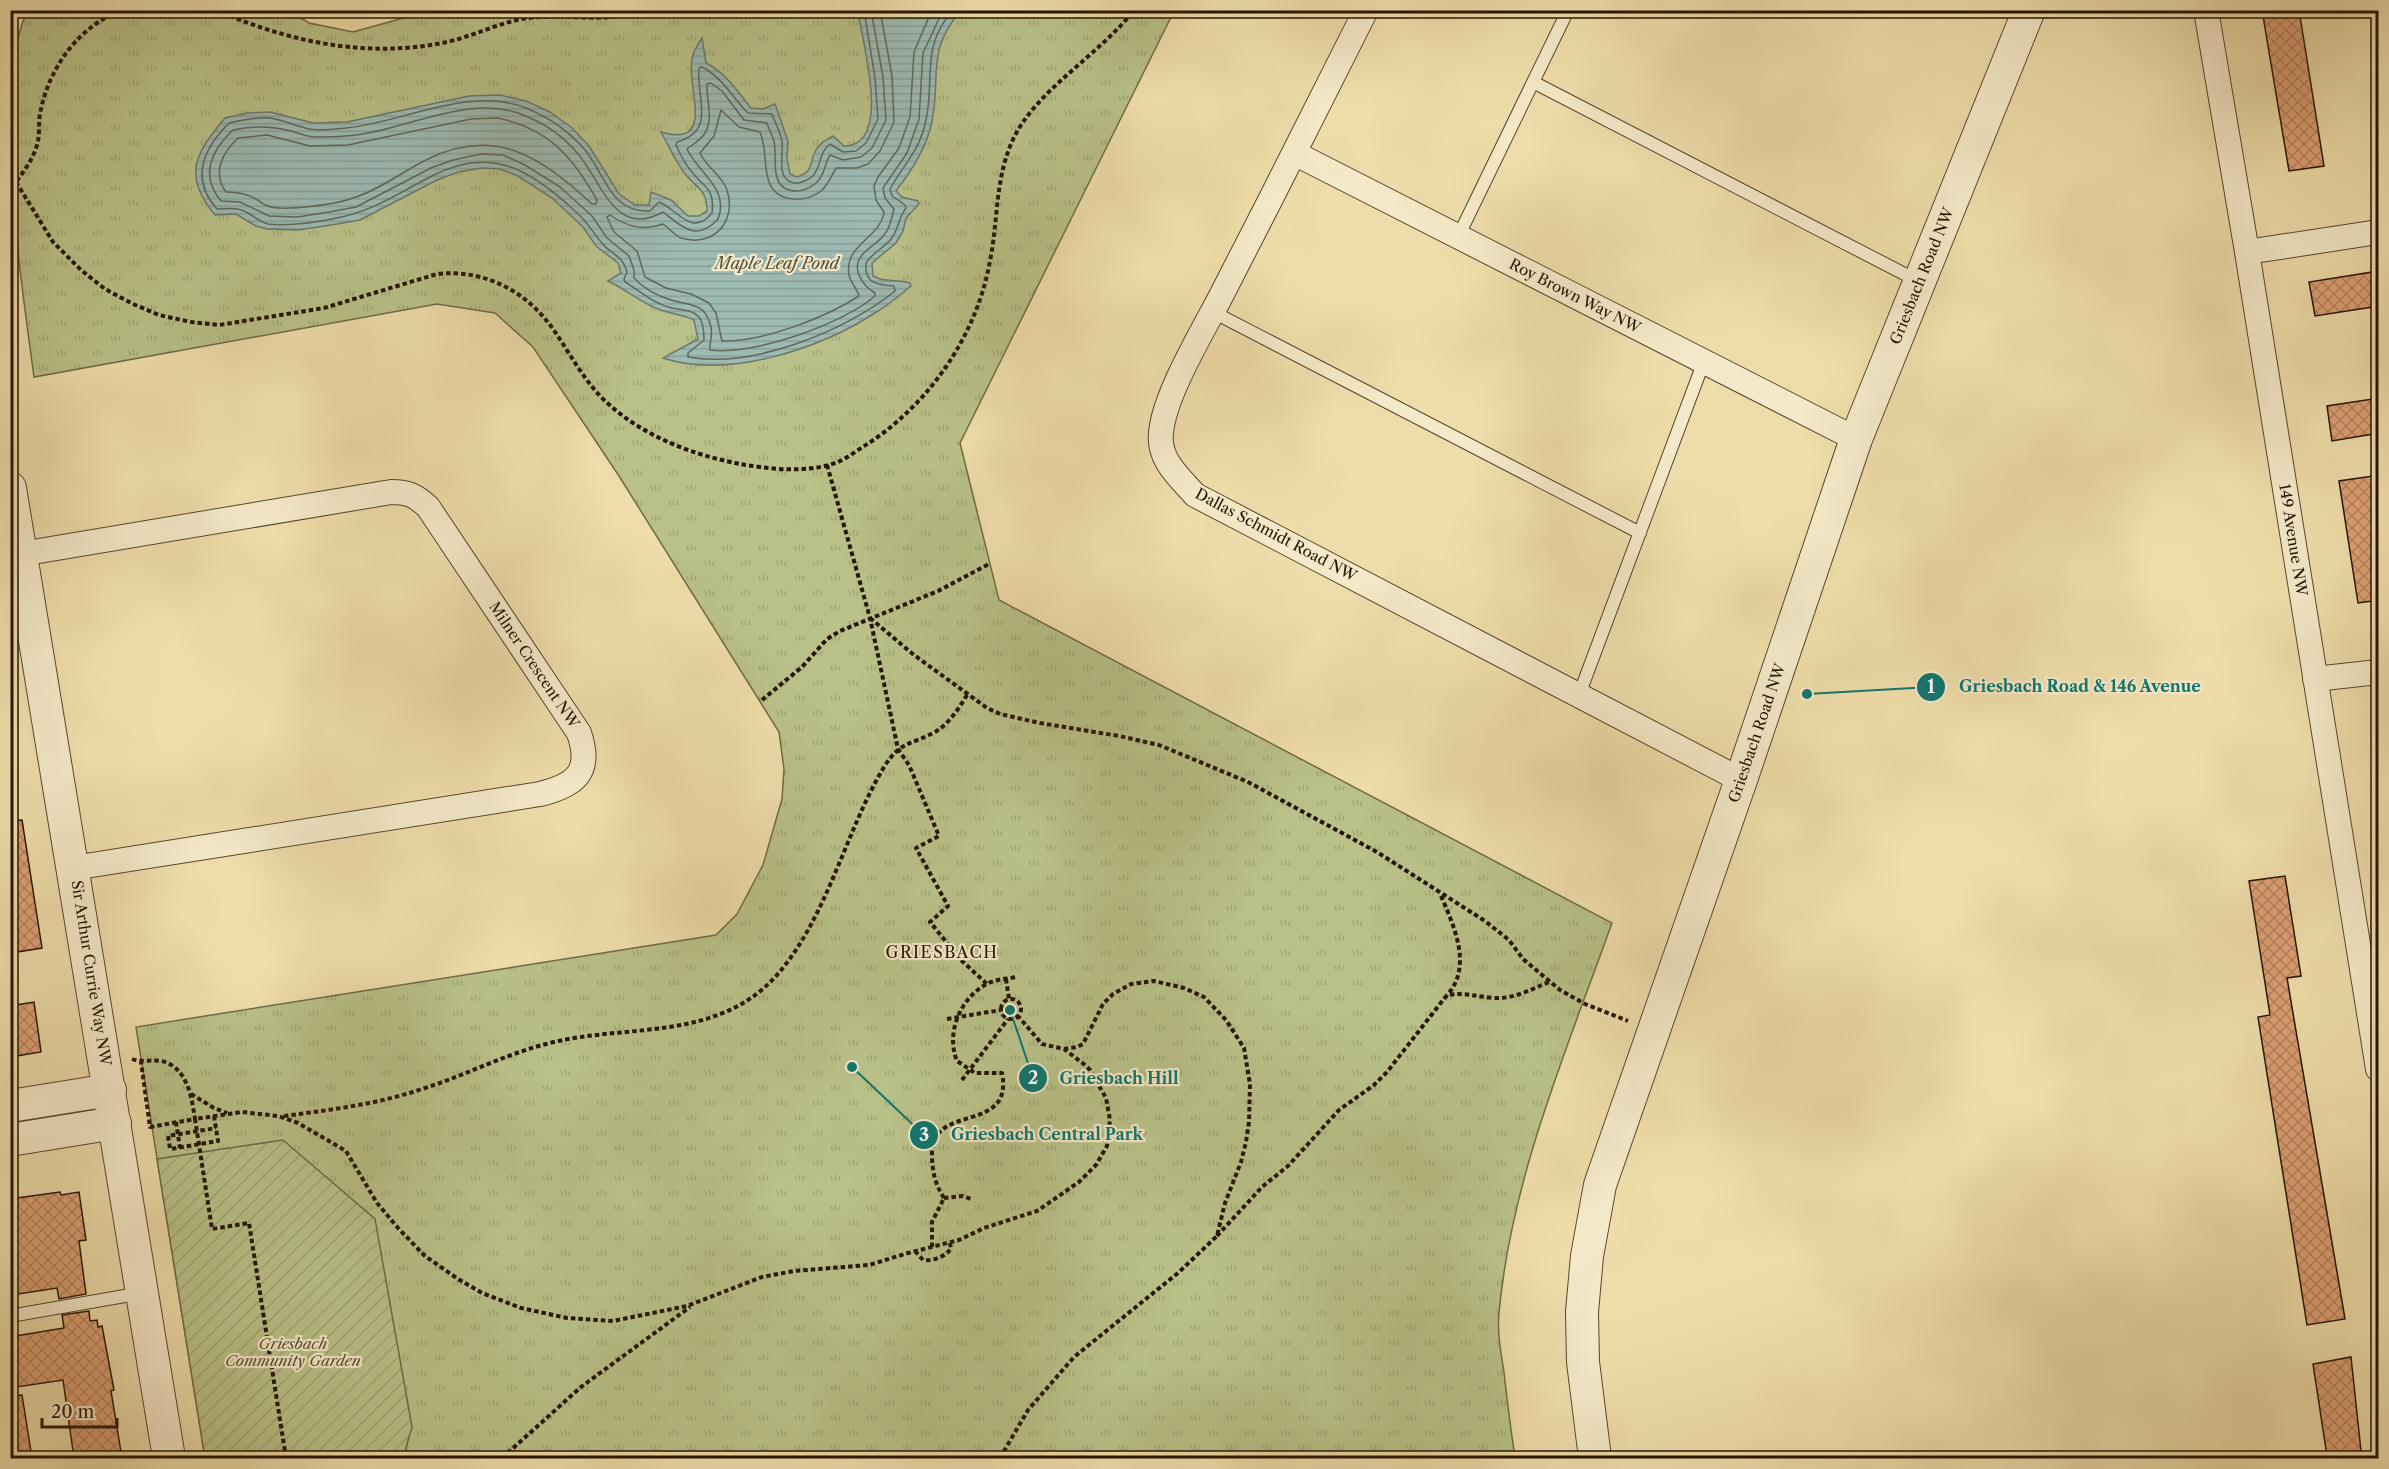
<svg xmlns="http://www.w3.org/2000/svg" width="2389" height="1469" font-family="'Libre Caslon Text',serif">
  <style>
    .grass { fill: url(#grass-tufts); stroke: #6f6a44; stroke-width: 1.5 }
    .garden { fill: url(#garden-furrows); stroke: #6f6a44; stroke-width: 1.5 }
    .water { fill: url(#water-rules); stroke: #6d786b; stroke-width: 1.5 }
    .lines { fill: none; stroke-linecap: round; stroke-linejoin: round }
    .shore { stroke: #61675a; stroke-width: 1.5 }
    .building { fill: url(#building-cross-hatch); stroke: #251400; stroke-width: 1.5 }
    .service-casing { stroke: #57462a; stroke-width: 14 }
    .minor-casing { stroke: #57462a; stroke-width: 26 }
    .tertiary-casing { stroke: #57462a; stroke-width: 34 }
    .path { stroke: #251400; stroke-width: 4; stroke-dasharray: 4.5 3; stroke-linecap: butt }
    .service { stroke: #f4e9c8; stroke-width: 12 }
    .minor { stroke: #f4e9c8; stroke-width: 24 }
    .tertiary { stroke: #f4e9c8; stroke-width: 32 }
    .labels { text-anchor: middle; stroke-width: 4.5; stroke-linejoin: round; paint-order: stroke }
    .street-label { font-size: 15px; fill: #251400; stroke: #f4e9c8 }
    .park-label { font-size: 15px; font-style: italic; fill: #595130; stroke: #f4e9c8 }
    .water-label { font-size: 16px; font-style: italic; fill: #4f4e3f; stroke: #f4e9c8 }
    .neighbourhood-label { font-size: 16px; letter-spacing: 1.5px; fill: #251400; stroke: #f4e9c8 }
    .leader { fill: none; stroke: #0f766e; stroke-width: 2 }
    .callout-dot { fill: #0f766e; stroke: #f4e9c8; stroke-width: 2 }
    .mark-label { font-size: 18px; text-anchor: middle; font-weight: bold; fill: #fff }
    .callout-label { font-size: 16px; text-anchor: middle; font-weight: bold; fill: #0f766e; stroke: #f4e9c8; stroke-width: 4.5; stroke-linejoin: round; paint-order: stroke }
  </style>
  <defs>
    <pattern id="grass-tufts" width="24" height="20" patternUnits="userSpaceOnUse" patternTransform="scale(1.5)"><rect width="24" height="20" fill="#b9c188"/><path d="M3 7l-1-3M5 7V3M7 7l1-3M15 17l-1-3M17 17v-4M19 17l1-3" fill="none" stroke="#9fa574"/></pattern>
    <pattern id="garden-furrows" width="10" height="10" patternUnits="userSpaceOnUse" patternTransform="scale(1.5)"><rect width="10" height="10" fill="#b9c188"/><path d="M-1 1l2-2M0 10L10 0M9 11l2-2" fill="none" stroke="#9fa574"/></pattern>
    <pattern id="water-rules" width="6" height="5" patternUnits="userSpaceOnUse" patternTransform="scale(1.5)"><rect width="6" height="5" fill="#9dbab3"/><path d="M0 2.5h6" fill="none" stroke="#879f98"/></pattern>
    <pattern id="building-cross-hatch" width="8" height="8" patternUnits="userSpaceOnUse" patternTransform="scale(1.5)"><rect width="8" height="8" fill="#dda073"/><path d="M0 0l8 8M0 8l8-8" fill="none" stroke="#b3815c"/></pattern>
  </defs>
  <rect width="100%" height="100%" fill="#eda"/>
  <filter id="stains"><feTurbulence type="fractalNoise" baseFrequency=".00333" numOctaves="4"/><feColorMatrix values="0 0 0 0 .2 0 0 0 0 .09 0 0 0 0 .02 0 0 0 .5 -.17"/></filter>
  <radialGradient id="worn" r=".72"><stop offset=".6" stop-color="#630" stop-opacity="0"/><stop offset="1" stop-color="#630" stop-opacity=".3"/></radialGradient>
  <path class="grass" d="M 432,10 L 1174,11 L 960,443 L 999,600 L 1612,923 C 1567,1049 1511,1179 1499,1313 C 1497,1333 1501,1353 1504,1372 C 1507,1401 1511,1430 1515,1458 L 205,1458 L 136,1027 L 716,935 L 737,914 L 763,865 L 782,799 L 784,769 L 779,732 L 619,476 L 533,347 L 495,313 L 437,304 L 34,377 C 23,294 10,211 11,127 C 11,86 11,48 27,11 L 289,11 L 309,23 L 353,32 Z"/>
  <path class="garden" d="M 283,1140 L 375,1219 L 412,1427 L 403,1458 L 205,1458 L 157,1159 Z"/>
  <path class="water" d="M 858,11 L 961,11 C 926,49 941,77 932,121 C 927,147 912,170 896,191 L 902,197 L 918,201 L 919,204 L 906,218 L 903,231 L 896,243 L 872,263 L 873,276 C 884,283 898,279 910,283 L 911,286 C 900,295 890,304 878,311 C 822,348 728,380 663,358 L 698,339 L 694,320 C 682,314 670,314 658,309 C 640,302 625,289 608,281 L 621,273 L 618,263 L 596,246 L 583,227 L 552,198 L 518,176 L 500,169 L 482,168 L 458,172 L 437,180 L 360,220 L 331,225 L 298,230 L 267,229 L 256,226 L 236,214 L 215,215 C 182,175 195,154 225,118 L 248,113 L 270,112 L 313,123 L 347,122 L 469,96 L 500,95 L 526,101 L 550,112 L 572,128 L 589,146 L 619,194 L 635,205 L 649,205 L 651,192 L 671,200 L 688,216 L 699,216 L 707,211 C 707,189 697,189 686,175 C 676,163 669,146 661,132 C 717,149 686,87 692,59 C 693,52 698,44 702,38 L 706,63 C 726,73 737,91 751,108 L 763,109 L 775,104 L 788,141 L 787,159 L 790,174 L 797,177 C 815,170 808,166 815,152 C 818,144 826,140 833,136 L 844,146 C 894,146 861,39 858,11 Z"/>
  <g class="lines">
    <path class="shore" d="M 864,10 L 875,78 L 878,119 L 866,143 L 856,151 L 843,152 L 830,144 C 818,153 822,167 812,177 C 808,180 799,184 794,183 C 775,179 784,154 782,141 C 780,132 775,122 772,114 L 748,113 C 732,97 723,78 702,67 L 699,68 C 696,99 717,130 677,142 L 676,145 C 680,154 685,164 691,171 C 704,188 715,187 712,213 C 692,238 677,209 659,202 L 650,211 C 610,213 606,175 585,150 C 569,131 548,117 526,108 C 470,85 402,123 346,128 C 335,129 320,131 309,129 C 296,126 283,120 270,118 C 256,117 242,120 229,123 C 203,149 190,179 217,209 C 227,209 235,207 244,211 C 253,215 259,222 268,224 C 289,226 312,223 332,219 C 373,212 396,194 432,176 C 491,145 531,170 575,211 C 586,220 592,231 601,242 C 611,255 622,254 627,272 L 624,279 L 625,282 C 640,291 654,304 672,308 C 681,310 692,309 699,317 C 704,323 704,333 704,340 L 688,353 L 688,357 C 752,369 846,331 895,291 L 894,286 C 877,285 864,283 866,263 C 872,253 884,248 891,239 C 899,229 898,218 906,208 L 905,205 L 892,196 L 890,189 C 903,165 920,151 926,120 C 935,80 920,47 953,10
      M 871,10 L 883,77 L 886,120 L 872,148 L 861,157 L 843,160 L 830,155 C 825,163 825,173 818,181 C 814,186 804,191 797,191 C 767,191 778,158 774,141 C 772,135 769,129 767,123 L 744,120 L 722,91 L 711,83 L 707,84 C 706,100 714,118 705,133 C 701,140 693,144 687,149 C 698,173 730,189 718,219 C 696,243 681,226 663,212 C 615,239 602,182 578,154 C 564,137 544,123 523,115 C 468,92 401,133 345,136 C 335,137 324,137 313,137 C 306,136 298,133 291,131 C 271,126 254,125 233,130 C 211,151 200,176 221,201 L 240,202 L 269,216 L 297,217 L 329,212 L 356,207 L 431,168 L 453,160 L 481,154 L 503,155 L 525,165 L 560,187 L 592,216 L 607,238 L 629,256 L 634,270 L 634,278 C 643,288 658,296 671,300 C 691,306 705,302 711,327 C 713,336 709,343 710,350 C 752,356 843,324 875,296 L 875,293 C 862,285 850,268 863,254 C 869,247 878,243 884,235 C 891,227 891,219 894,209 L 885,198 L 883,188 L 907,153 L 919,119 L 923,53 L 943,10
      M 880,10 L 892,76 L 894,122 L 880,151 L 868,164 L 857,168 L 836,168 C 832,175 828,185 821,191 C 805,203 777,203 769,182 C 763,165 767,148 760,132 L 739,127 L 721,110 L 714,136 L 700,153 C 706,167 721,174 727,190 C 737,221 714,248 681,238 C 674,235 669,228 663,224 C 642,231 628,227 610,215 L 607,217 L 614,232 L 637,251 L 645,277 L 666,288 L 691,294 L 709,303 L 716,313 L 722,341 C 762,342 825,318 859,296 C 857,289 851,283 849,275 C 844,244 880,239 884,212 L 876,200 L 874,186 L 878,177 L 899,148 L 910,117 L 914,52 L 932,10
      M 498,118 C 549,129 572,156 597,200 L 596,204 L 592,204 C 541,157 495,125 426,160 C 402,172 379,190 353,198 C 337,204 283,212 268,206 C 263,205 260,201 256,199 C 246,193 237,192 226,192 C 212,173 222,153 238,138 L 267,135 L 310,146 L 348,145 L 471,119 Z"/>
  </g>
  <path class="building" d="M 2262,10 L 2299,10 L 2324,166 L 2289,171 Z
    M 2379,271 L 2379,306 L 2315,316 L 2309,282 Z
    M 2379,398 L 2379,433 L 2332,441 L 2327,406 Z
    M 2373,476 L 2379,512 L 2379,600 L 2358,603 L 2339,481 Z
    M 22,820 L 42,948 L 10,953 L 10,821 Z
    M 2285,876 L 2301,976 L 2287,978 L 2345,1319 L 2307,1325 L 2258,1017 L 2270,1015 L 2249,881 Z
    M 34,1002 L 41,1052 L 10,1057 L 10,1006 Z
    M 60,1192 L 61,1195 L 79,1192 L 86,1240 L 79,1241 L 86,1294 L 59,1299 L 57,1288 L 12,1295 L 10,1199 Z
    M 89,1311 L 90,1321 L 97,1320 L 98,1327 L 102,1326 L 114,1390 L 111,1391 L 122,1458 L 74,1458 L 63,1380 L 10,1388 L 10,1337 L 64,1328 L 62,1315 Z
    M 2351,1357 L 2361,1451 L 2327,1456 L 2313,1364 Z
    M 22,1395 L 32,1458 L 10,1458 L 10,1396 Z"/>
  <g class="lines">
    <defs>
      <path id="service" d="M 1533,82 L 1918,281
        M 1458,237 L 1568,10
        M 1213,312 L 1640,533
        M 1579,695 L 1704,361
        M 10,1316 L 142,1293"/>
      <path id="minor" d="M 1366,10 C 1318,106 1270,201 1221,296 C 1203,331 1164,395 1161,433 C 1158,459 1178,476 1195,495 L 1741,780
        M 2206,10 L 2247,252 L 2378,1069
        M 1294,153 L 1856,439
        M 2247,252 L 2378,232
        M 21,554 L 391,492 C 408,492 415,495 428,507 L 579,733 C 592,771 577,785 540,794 L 73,868
        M 2315,679 L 2378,672"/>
      <path id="tertiary" d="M 10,488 L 169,1458
        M 10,1106 L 110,1090
        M 10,1140 L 115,1123
        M 1595,1458 L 1583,1362 L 1582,1312 L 1587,1256 L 1600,1185 L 1741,780 L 1856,439 L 2029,10"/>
    </defs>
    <use href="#service" class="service-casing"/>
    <use href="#minor" class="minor-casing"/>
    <use href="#tertiary" class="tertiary-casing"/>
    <path class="path" d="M 216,10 C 289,42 368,59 447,42 C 473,36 496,24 522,19 C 562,12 605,25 644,10
      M 16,182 L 53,242 L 81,270 L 105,289 L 133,304 L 159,315 L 191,322 L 219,325 L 324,308 L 437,274 C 485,269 526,291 553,329 C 569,352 582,377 601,397 C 637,433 686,453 735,463 C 767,469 807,474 838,462 C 849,457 859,449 869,443 C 931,402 977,334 990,261 C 998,222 995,182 1011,144 C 1033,91 1098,57 1134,10
      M 10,183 L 16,182 C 25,170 35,156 38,141 C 40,131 38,119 41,109 C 50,66 81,24 123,10
      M 827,465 L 870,618 L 898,749 L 909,765 L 939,836 L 916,848 L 948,906 L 930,922 L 962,961 L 987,984
      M 870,618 L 914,655 L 987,708 L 1000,714 L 1040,723 L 1119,736 L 1159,745 L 1248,782 L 1377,852 L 1485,921 L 1509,940 L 1523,959 L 1560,990 L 1585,1004 L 1628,1021
      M 762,700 L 802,667 L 827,639 L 840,631 L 938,591 L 989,564
      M 1441,896 C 1454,926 1473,967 1447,995
      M 1006,979 L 1009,999
      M1001 1009a10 10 0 1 1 20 0a10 10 0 1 1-20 0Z
      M 947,1019 L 1001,1010
      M 132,1059 C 142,1063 151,1059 161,1061 C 187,1066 192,1098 195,1119 L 150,1127 L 141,1062
      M 962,1080 L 1008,1019
      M 191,1094 L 214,1108 L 227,1113
      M 214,1116 L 218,1141 L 170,1149 L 168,1136 L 216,1128
      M 284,1116 C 330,1110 378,1104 422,1089 C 464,1076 503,1055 546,1044 C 623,1023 716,1043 776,976 C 827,919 845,832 884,767 C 900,741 911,745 935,732 C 949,724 959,708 967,695
      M 176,1122 L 180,1148
      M 944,1198 C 935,1184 932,1171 932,1154 C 931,1102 1014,1135 1002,1073 L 975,1073 L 957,1061 C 946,1034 959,1000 985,985 C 994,979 1006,979 1017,977
      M 944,1198 L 963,1196 L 971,1199
      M 1217,1236 L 1262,1187 L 1288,1166 L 1339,1110 L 1374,1085 L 1387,1072 L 1447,995 C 1464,992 1478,997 1495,998 C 1514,999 1532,989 1549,982
      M 932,1247 L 932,1222 L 944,1198
      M 915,1251 L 923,1260 C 934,1261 944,1257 951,1249 L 950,1243
      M 286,1458 L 249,1223 L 212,1229 L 195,1119 L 242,1112 L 278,1116 L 298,1123 L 346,1151 L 377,1203 L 398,1228 L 425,1256 L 458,1279 L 482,1293 L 521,1308 L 567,1318 L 613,1321 L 687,1306 L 762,1277 L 794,1271 L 869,1265 L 908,1253 L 959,1240 L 984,1228 L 1037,1211 L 1079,1182 L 1096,1165 L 1107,1146 L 1110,1120 L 1106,1098 L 1090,1070 L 1085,1065 L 1064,1049 L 1042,1044 L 1018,1016
      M 502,1458 L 581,1387 L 690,1307
      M 1000,1458 L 1028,1410 L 1074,1357 L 1178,1273 L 1217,1236 L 1225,1203 L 1241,1162 L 1246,1142 L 1249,1122 L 1250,1084 L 1244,1048 L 1226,1020 L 1204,997 L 1184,988 L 1154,981 L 1131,984 L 1113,994 L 1103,1004 L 1083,1044 L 1077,1047 L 1064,1049"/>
    <use href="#service" class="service"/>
    <use href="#minor" class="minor"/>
    <use href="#tertiary" class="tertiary"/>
  </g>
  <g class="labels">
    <g class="street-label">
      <text transform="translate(1922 276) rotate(-68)" y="5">Griesbach Road NW</text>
      <text transform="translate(1575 296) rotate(27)" y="5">Roy Brown Way NW</text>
      <text transform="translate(1276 535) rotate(28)" y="5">Dallas Schmidt Road NW</text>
      <text transform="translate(2293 540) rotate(81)" y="5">149 Avenue NW</text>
      <text transform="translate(534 665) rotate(56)" y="5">Milner Crescent NW</text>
      <text transform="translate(1757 733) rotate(-71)" y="5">Griesbach Road NW</text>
      <text transform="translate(91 973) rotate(81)" y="5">Sir Arthur Currie Way NW</text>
    </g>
    <g class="park-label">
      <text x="293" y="1349">Griesbach<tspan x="293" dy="17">Community Garden</tspan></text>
    </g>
    <g class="water-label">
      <text x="777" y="269">Maple Leaf Pond</text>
    </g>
    <g class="neighbourhood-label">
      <text x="942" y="958">GRIESBACH</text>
    </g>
  </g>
  <path class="leader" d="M1807 694L1931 687M1010 1010L1033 1078M852 1067L924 1135"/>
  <g class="callout-dot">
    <circle cx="1807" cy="694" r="6"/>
    <circle cx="1010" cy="1010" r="6"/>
    <circle cx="852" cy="1067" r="6"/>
    <circle cx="1931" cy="687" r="15"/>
    <circle cx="1033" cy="1078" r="15"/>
    <circle cx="924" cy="1135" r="15"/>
  </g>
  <g class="mark-label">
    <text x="1931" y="693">1</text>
    <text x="1033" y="1084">2</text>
    <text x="924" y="1141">3</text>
  </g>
  <g class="callout-label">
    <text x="2080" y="692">Griesbach Road &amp; 146 Avenue</text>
    <text x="1119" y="1084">Griesbach Hill</text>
    <text x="1047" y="1140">Griesbach Central Park</text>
  </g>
  <rect width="2389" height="1469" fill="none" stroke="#eda" stroke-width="36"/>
  <rect x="12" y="12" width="2365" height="1445" fill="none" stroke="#251400" stroke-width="3"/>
  <rect x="18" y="18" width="2353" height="1433" fill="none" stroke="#251400" stroke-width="1.5"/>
  <path d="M42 1418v9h75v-9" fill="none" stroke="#251400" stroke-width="3"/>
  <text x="51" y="1418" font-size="18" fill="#251400" stroke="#f4e9c8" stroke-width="4.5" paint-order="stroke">20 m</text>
  <rect width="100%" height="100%" filter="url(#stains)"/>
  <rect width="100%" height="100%" fill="url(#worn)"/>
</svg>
